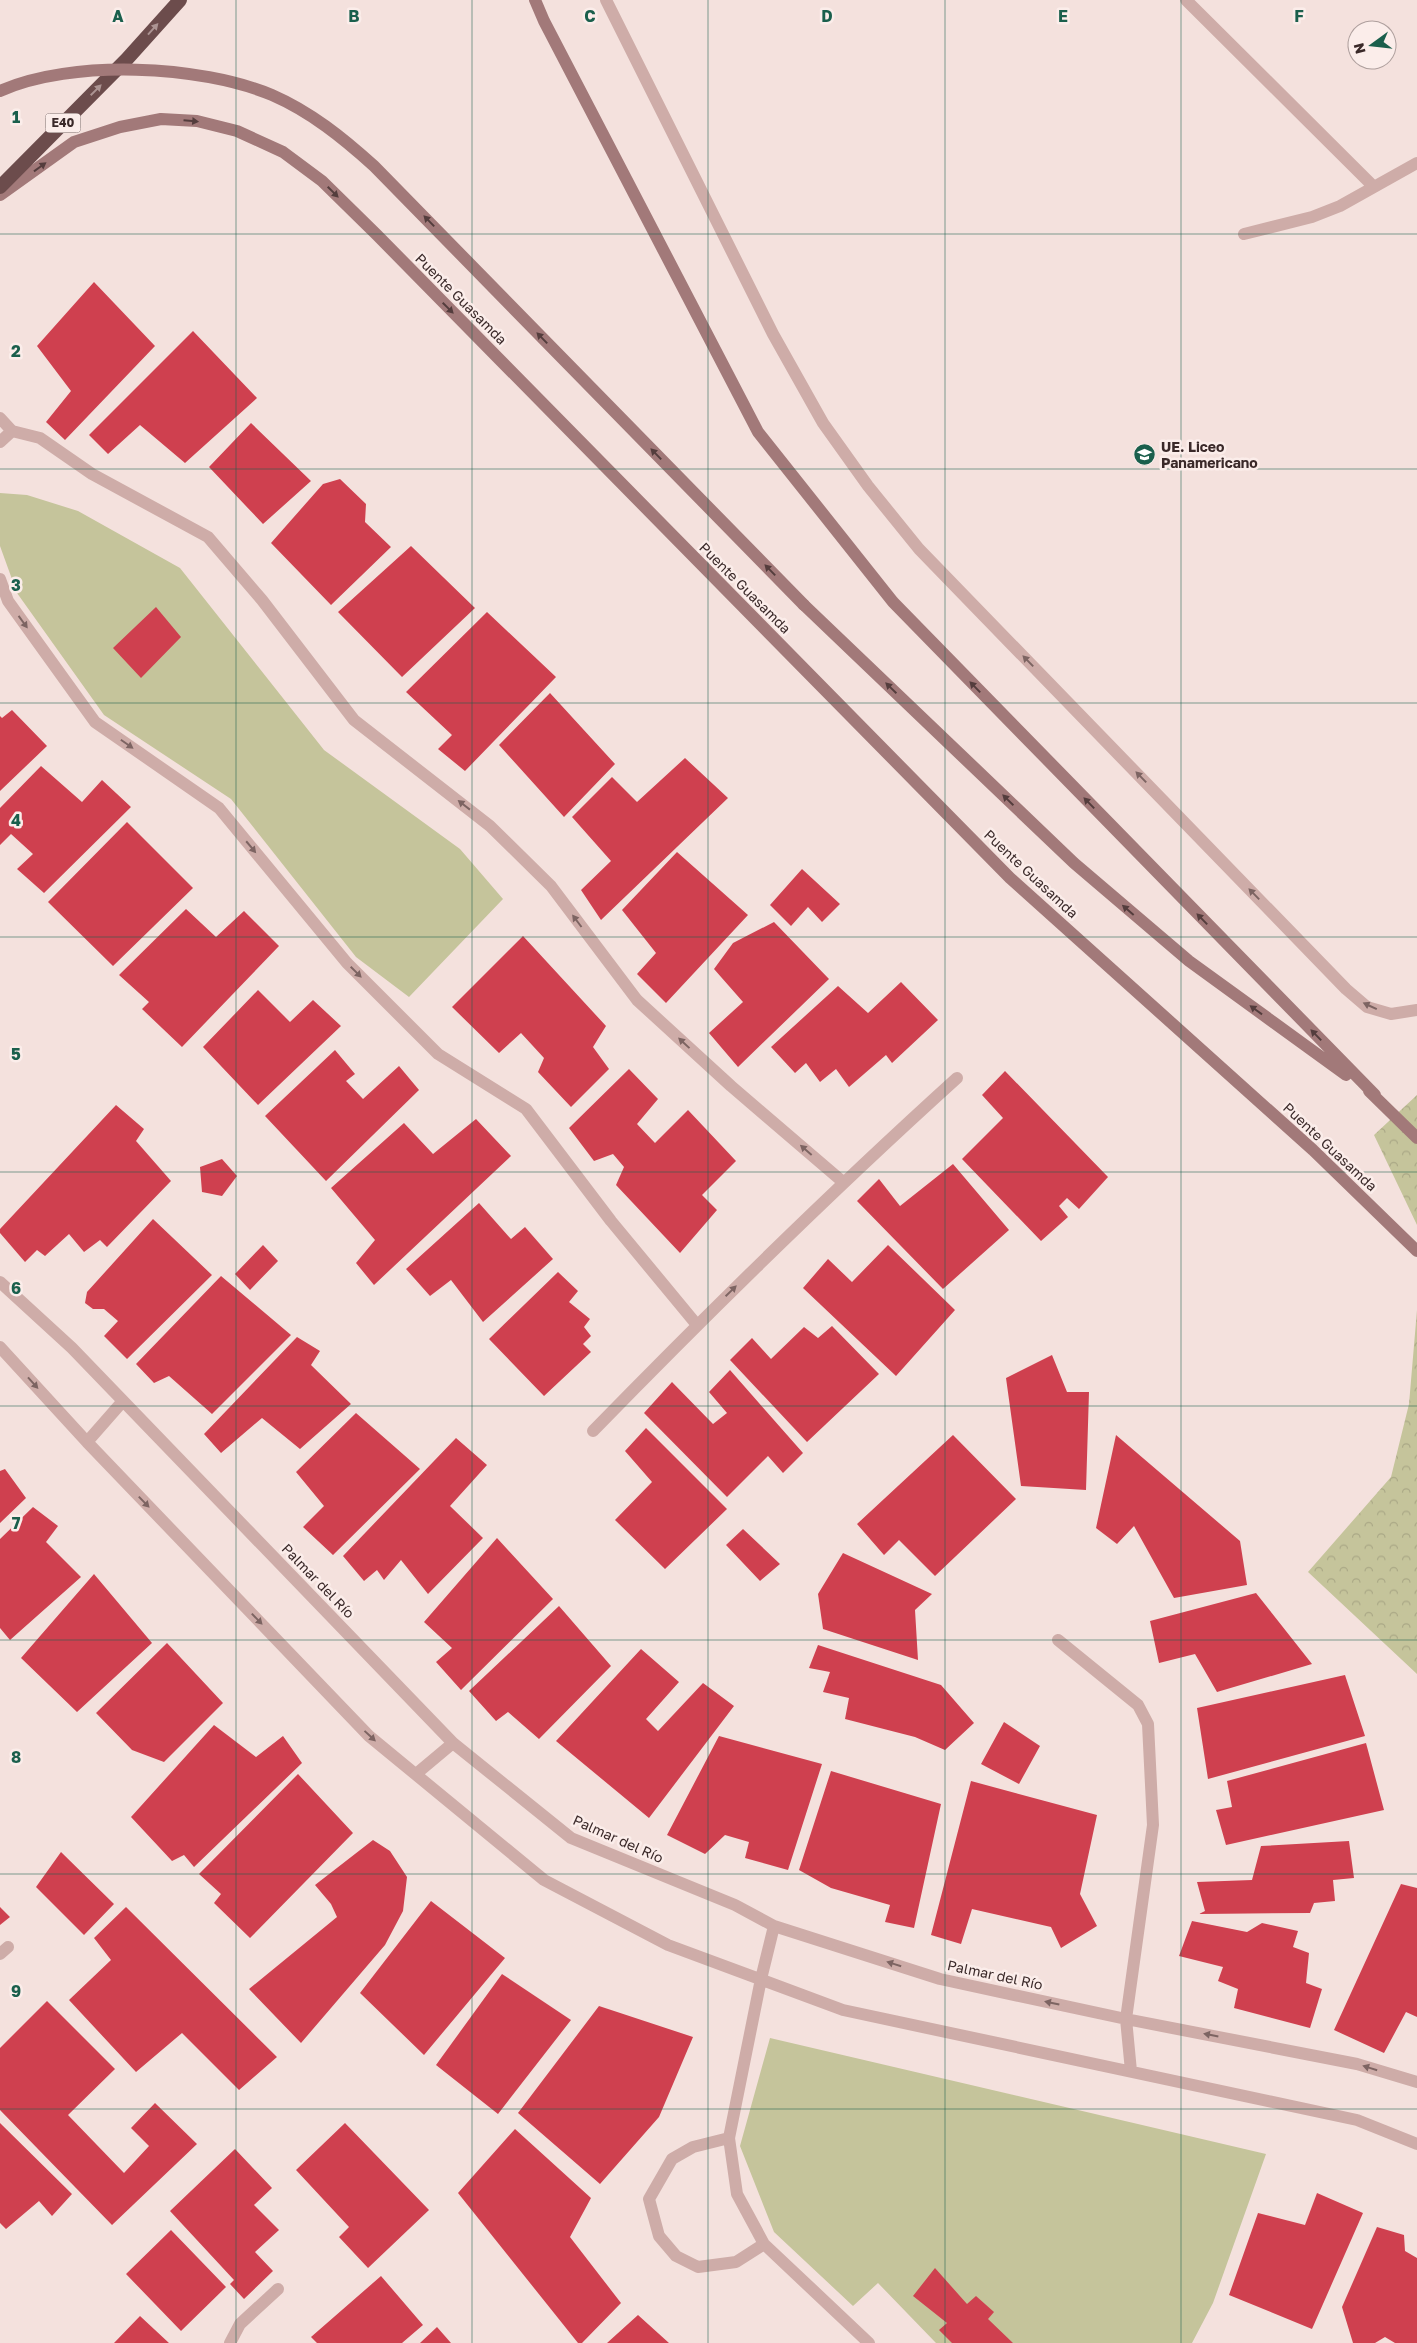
<svg xmlns="http://www.w3.org/2000/svg" width="1417" height="2343" font-family="'Golos Text',sans-serif">
  <style>
    .green { fill: #c5c49b }
    .forest { fill: url(#forest-crowns) }
    .building { fill: #cf404f }
    .lines { fill: none; stroke-linecap: round; stroke-linejoin: round }
    .service { stroke: #ceaca8; stroke-width: 12 }
    .minor { stroke: #ceaca8; stroke-width: 12 }
    .secondary { stroke: #a27979; stroke-width: 12 }
    .trunk { stroke: #6c4c4c; stroke-width: 14 }
    .secondary-bridge { stroke: #a27979; stroke-width: 12 }
    .oneway { fill: #ac9493 }
    .oneway2 { fill: #543d3d }
    .oneway3 { fill: #7d6462 }
    .grid { fill: none; stroke: #1a5f4c; stroke-width: 1; stroke-opacity: 0.55 }
    .labels { text-anchor: middle; stroke-width: 5; stroke-linejoin: round; paint-order: stroke }
    .shield { fill: #fbedea; stroke: #746463; stroke-width: 1 }
    .shield-label { font-size: 12px; font-weight: bold; fill: #3a2929 }
    .street-label { font-size: 14px; fill: #3a2929; stroke: #fbedea }
    .poi-label { font-size: 14px; font-weight: bold; fill: #3a2929; stroke: #fbedea; text-anchor: start }
    .grid-label { font-size: 16px; text-anchor: middle; font-weight: bold; fill: #1a5f4c; stroke: #fbedea; stroke-width: 5; stroke-linejoin: round; paint-order: stroke }
  </style>
  <defs>
    <pattern id="forest-crowns" width="20" height="18" patternUnits="userSpaceOnUse" patternTransform="scale(1.25)"><rect width="20" height="18" fill="#c5c49b"/><path d="M2 6a3 3 0 1 1 6 0M12 15a3 3 0 1 1 6 0" fill="none" stroke="#aaa886"/></pattern>
  </defs>
  <rect width="100%" height="100%" fill="#f4e1dd"/>
  <path class="green" d="M 0,493 L 27,495 L 78,511 L 180,568 L 324,750 L 460,849 L 503,899 L 409,997 L 356,957 L 231,799 L 104,715 L 17,593 L 0,546 Z
    M 770,2038 L 1266,2154 L 1213,2303 L 1192,2343 L 936,2343 L 878,2283 L 853,2306 L 774,2232 L 740,2146 Z"/>
  <path class="forest" d="M 1417,1095 L 1417,1225 L 1374,1135 Z
    M 1417,1310 L 1417,1674 L 1308,1572 L 1391,1477 L 1409,1404 Z"/>
  <path class="building" d="M 94,282 L 155,346 L 65,440 L 46,422 L 71,391 L 37,346 Z
    M 193,331 L 257,398 L 185,463 L 140,425 L 108,454 L 89,435 Z
    M 251,423 L 311,481 L 263,524 L 209,467 Z
    M 340,479 L 366,504 L 365,522 L 391,547 L 331,605 L 271,543 L 323,484 Z
    M 411,546 L 475,608 L 402,677 L 338,612 Z
    M 156,607 L 181,637 L 141,678 L 113,648 Z
    M 487,612 L 556,677 L 465,771 L 438,749 L 452,735 L 406,692 Z
    M 550,693 L 615,764 L 564,817 L 499,745 Z
    M 12,710 L 47,746 L 0,791 L 0,716 L 2,718 Z
    M 685,758 L 728,798 L 601,920 L 581,890 L 611,861 L 572,817 L 612,777 L 637,802 Z
    M 41,766 L 82,802 L 102,780 L 131,807 L 44,893 L 17,869 L 33,854 L 11,834 L 0,845 L 0,808 Z
    M 127,822 L 193,888 L 113,966 L 48,902 Z
    M 677,852 L 748,915 L 666,1003 L 637,974 L 656,953 L 622,910 Z
    M 802,869 L 840,904 L 822,922 L 808,907 L 791,926 L 770,905 Z
    M 186,909 L 216,937 L 244,911 L 279,946 L 182,1047 L 142,1009 L 149,1002 L 119,975 Z
    M 774,922 L 829,979 L 738,1067 L 709,1033 L 743,1002 L 714,969 L 733,943 Z
    M 523,936 L 606,1026 L 593,1047 L 609,1069 L 571,1107 L 538,1072 L 544,1058 L 521,1033 L 499,1053 L 452,1007 Z
    M 901,982 L 938,1020 L 892,1063 L 886,1055 L 849,1087 L 836,1069 L 820,1082 L 806,1063 L 795,1073 L 771,1047 L 838,986 L 868,1013 Z
    M 258,990 L 290,1022 L 313,1000 L 341,1026 L 258,1105 L 203,1047 Z
    M 335,1050 L 355,1074 L 346,1081 L 363,1099 L 399,1066 L 419,1090 L 326,1181 L 265,1116 Z
    M 629,1069 L 658,1099 L 637,1124 L 655,1143 L 688,1110 L 736,1161 L 702,1195 L 717,1210 L 680,1253 L 616,1185 L 624,1167 L 613,1154 L 594,1161 L 569,1128 Z
    M 1005,1071 L 1108,1177 L 1079,1209 L 1067,1198 L 1059,1206 L 1068,1217 L 1041,1241 L 962,1159 L 1003,1118 L 982,1095 Z
    M 116,1105 L 144,1129 L 136,1141 L 171,1181 L 107,1247 L 100,1240 L 84,1252 L 69,1234 L 45,1256 L 37,1250 L 25,1262 L 0,1233 L 0,1229 Z
    M 476,1119 L 511,1156 L 374,1285 L 356,1263 L 375,1240 L 331,1188 L 404,1123 L 433,1154 Z
    M 222,1159 L 237,1176 L 222,1196 L 202,1192 L 200,1167 Z
    M 953,1164 L 1009,1230 L 943,1289 L 857,1201 L 879,1179 L 900,1206 Z
    M 479,1203 L 511,1239 L 525,1227 L 553,1259 L 483,1322 L 451,1280 L 430,1296 L 406,1269 Z
    M 153,1219 L 212,1275 L 127,1359 L 104,1336 L 118,1321 L 104,1309 L 93,1309 L 85,1303 L 87,1292 Z
    M 263,1245 L 278,1261 L 250,1290 L 235,1274 Z
    M 888,1245 L 955,1310 L 896,1376 L 803,1288 L 828,1259 L 852,1282 Z
    M 558,1272 L 578,1291 L 569,1302 L 590,1319 L 584,1327 L 591,1336 L 583,1344 L 591,1352 L 544,1396 L 489,1339 Z
    M 221,1276 L 291,1335 L 212,1414 L 169,1376 L 154,1383 L 136,1364 Z
    M 832,1326 L 879,1374 L 807,1442 L 730,1360 L 752,1338 L 771,1359 L 804,1327 L 818,1338 Z
    M 297,1337 L 320,1351 L 311,1365 L 351,1404 L 300,1449 L 262,1418 L 221,1453 L 204,1434 Z
    M 1052,1355 L 1067,1392 L 1089,1392 L 1086,1490 L 1021,1486 L 1006,1378 Z
    M 730,1370 L 803,1453 L 783,1473 L 768,1456 L 727,1497 L 644,1413 L 672,1382 L 713,1424 L 727,1413 L 709,1392 Z
    M 356,1413 L 420,1469 L 333,1555 L 303,1527 L 324,1506 L 296,1472 Z
    M 646,1428 L 727,1509 L 665,1569 L 615,1520 L 652,1482 L 625,1451 Z
    M 953,1435 L 1016,1499 L 935,1576 L 899,1540 L 884,1555 L 857,1524 Z
    M 1116,1435 L 1240,1541 L 1247,1585 L 1174,1598 L 1134,1526 L 1117,1544 L 1096,1528 Z
    M 456,1438 L 487,1465 L 450,1506 L 483,1538 L 428,1594 L 401,1560 L 384,1580 L 377,1570 L 364,1581 L 343,1556 Z
    M 5,1469 L 26,1498 L 0,1523 L 0,1471 Z
    M 33,1507 L 58,1526 L 46,1542 L 81,1577 L 10,1640 L 0,1628 L 0,1539 Z
    M 743,1529 L 780,1564 L 760,1581 L 726,1545 Z
    M 497,1538 L 553,1599 L 461,1690 L 436,1662 L 452,1648 L 424,1622 Z
    M 843,1553 L 932,1594 L 915,1610 L 918,1660 L 823,1629 L 818,1594 Z
    M 94,1574 L 152,1643 L 77,1712 L 21,1658 Z
    M 1256,1593 L 1312,1664 L 1217,1692 L 1195,1654 L 1159,1663 L 1150,1621 Z
    M 559,1606 L 611,1666 L 539,1739 L 508,1712 L 496,1721 L 469,1691 Z
    M 167,1643 L 223,1703 L 164,1762 L 132,1750 L 96,1713 Z
    M 818,1645 L 941,1685 L 974,1723 L 945,1750 L 915,1737 L 845,1719 L 849,1698 L 823,1692 L 830,1672 L 809,1668 Z
    M 641,1649 L 679,1682 L 646,1719 L 658,1731 L 703,1683 L 734,1706 L 649,1818 L 556,1741 Z
    M 1345,1675 L 1365,1736 L 1208,1779 L 1197,1708 Z
    M 1004,1722 L 1040,1746 L 1019,1784 L 981,1764 Z
    M 214,1725 L 256,1757 L 283,1736 L 302,1763 L 194,1867 L 184,1855 L 172,1861 L 131,1817 Z
    M 719,1736 L 822,1764 L 788,1870 L 745,1858 L 749,1842 L 725,1835 L 705,1854 L 667,1835 Z
    M 1366,1743 L 1384,1810 L 1226,1845 L 1216,1810 L 1232,1807 L 1227,1781 Z
    M 831,1771 L 941,1804 L 914,1928 L 885,1922 L 890,1905 L 831,1888 L 799,1870 Z
    M 298,1774 L 353,1833 L 250,1938 L 214,1903 L 221,1894 L 199,1874 Z
    M 971,1781 L 1097,1815 L 1080,1894 L 1097,1926 L 1061,1948 L 1051,1927 L 972,1909 L 961,1944 L 931,1935 Z
    M 373,1840 L 390,1851 L 407,1877 L 403,1911 L 385,1945 L 301,2043 L 249,1989 L 337,1917 L 331,1904 L 315,1885 Z
    M 1349,1841 L 1354,1878 L 1333,1880 L 1335,1901 L 1314,1903 L 1310,1913 L 1199,1914 L 1205,1911 L 1197,1882 L 1252,1880 L 1261,1846 Z
    M 61,1852 L 114,1904 L 84,1935 L 36,1887 Z
    M 1401,1884 L 1417,1888 L 1417,2017 L 1406,2012 L 1384,2053 L 1334,2030 Z
    M 431,1901 L 505,1958 L 424,2055 L 360,1993 Z
    M 0,1907 L 10,1917 L 0,1925 Z
    M 126,1907 L 277,2057 L 239,2090 L 182,2033 L 136,2072 L 69,2000 L 111,1960 L 94,1938 Z
    M 1192,1921 L 1247,1932 L 1262,1923 L 1298,1931 L 1293,1947 L 1309,1953 L 1306,1983 L 1322,1989 L 1310,2028 L 1234,2008 L 1238,1989 L 1218,1981 L 1223,1967 L 1179,1956 Z
    M 502,1974 L 571,2020 L 498,2114 L 436,2065 Z
    M 47,2001 L 115,2069 L 68,2115 L 124,2173 L 149,2146 L 131,2128 L 155,2103 L 197,2144 L 112,2225 L 0,2110 L 0,2048 Z
    M 599,2006 L 693,2037 L 659,2117 L 600,2184 L 518,2113 Z
    M 0,2123 L 72,2194 L 52,2216 L 39,2201 L 6,2229 L 0,2223 Z
    M 345,2123 L 429,2210 L 368,2268 L 339,2237 L 349,2227 L 296,2170 Z
    M 515,2129 L 591,2198 L 570,2237 L 621,2303 L 582,2343 L 578,2343 L 458,2193 Z
    M 235,2149 L 272,2188 L 254,2205 L 279,2230 L 255,2252 L 273,2271 L 244,2299 L 230,2284 L 234,2280 L 170,2211 Z
    M 1317,2193 L 1363,2213 L 1312,2329 L 1229,2295 L 1258,2213 L 1305,2225 Z
    M 1377,2227 L 1404,2235 L 1405,2251 L 1417,2258 L 1417,2343 L 1395,2343 L 1385,2337 L 1375,2343 L 1353,2343 L 1342,2307 Z
    M 171,2230 L 226,2287 L 181,2331 L 126,2274 Z
    M 935,2268 L 967,2304 L 976,2296 L 994,2312 L 988,2319 L 1013,2343 L 952,2343 L 939,2330 L 947,2323 L 913,2296 Z
    M 381,2276 L 423,2325 L 402,2343 L 317,2343 L 311,2337 Z
    M 638,2315 L 669,2343 L 607,2343 Z
    M 140,2316 L 169,2343 L 114,2343 Z
    M 437,2327 L 451,2343 L 420,2343 Z"/>
  <g class="lines">
    <path class="service" d="M 1186,0 L 1374,187
      M 1244,234 L 1312,217 L 1340,206 L 1417,163"/>
    <path class="minor" d="M 606,0 L 773,334 L 823,423 L 868,486 L 919,549 L 1346,989 L 1367,1007 L 1391,1014 L 1417,1010
      M 0,418 L 12,431
      M 0,442 L 12,431 L 40,438 L 92,474 L 208,537 L 262,600 L 354,720 L 490,826 L 551,886 L 637,1000 L 731,1086 L 843,1182
      M 0,579 L 8,601 L 95,722 L 219,808 L 347,963 L 438,1054 L 526,1109 L 611,1221 L 697,1325
      M 0,1282 L 72,1348 L 453,1743 L 571,1838 L 735,1905 L 774,1926 L 940,1979 L 1126,2019 L 1357,2064 L 1417,2082
      M 0,1347 L 87,1442 L 369,1736 L 544,1880 L 668,1945 L 843,2010 L 1357,2120 L 1417,2144
      M 593,1431 C 711,1310 831,1192 957,1078
      M 87,1442 L 123,1401
      M 1058,1640 L 1138,1705 L 1148,1724 L 1153,1825 L 1126,2019 L 1131,2071
      M 416,1774 L 453,1743
      M 774,1926 L 761,1979 L 729,2138 L 737,2194 L 764,2244 L 869,2343
      M 0,1954 L 8,1947
      M 729,2138 L 693,2147 L 672,2159 L 649,2199 L 659,2236 L 676,2256 L 698,2267 L 736,2262 L 764,2244
      M 230,2343 L 240,2324 L 278,2289"/>
    <path class="secondary" d="M 535,0 L 544,21 L 758,432 L 893,602 L 1375,1095
      M 0,195 L 74,142 L 120,127 L 161,119 L 197,121 L 237,131 L 283,152 L 322,181 L 377,235 L 1010,878 L 1313,1150 L 1417,1251
      M 804,605 L 1074,863 L 1189,961 L 1346,1075
      M 1369,1091 L 1417,1138"/>
    <path class="trunk" d="M 0,187 L 127,59 L 180,0"/>
    <path class="secondary-bridge" d="M 0,91 C 72,59 200,65 272,95 C 311,112 343,138 374,166 L 804,605"/>
  </g>
  <defs><path id="oneway-solid" d="M-6-.8H1V-3.2L6.5 0L1 3.2V.8H-6Z" transform="scale(1.25)"/></defs>
  <g class="oneway">
    <use href="#oneway-solid" transform="translate(153 29) rotate(-48)"/>
    <use href="#oneway-solid" transform="translate(96 90) rotate(-45)"/>
  </g>
  <g class="oneway2">
    <use href="#oneway-solid" transform="translate(191 121) rotate(5)"/>
    <use href="#oneway-solid" transform="translate(40 167) rotate(-36)"/>
    <use href="#oneway-solid" transform="translate(333 192) rotate(45)"/>
    <use href="#oneway-solid" transform="translate(429 221) rotate(-134)"/>
    <use href="#oneway-solid" transform="translate(448 308) rotate(45)"/>
    <use href="#oneway-solid" transform="translate(542 338) rotate(-134)"/>
    <use href="#oneway-solid" transform="translate(656 454) rotate(-134)"/>
    <use href="#oneway-solid" transform="translate(770 570) rotate(-134)"/>
    <use href="#oneway-solid" transform="translate(975 687) rotate(-134)"/>
    <use href="#oneway-solid" transform="translate(891 688) rotate(-136)"/>
    <use href="#oneway-solid" transform="translate(1008 800) rotate(-136)"/>
    <use href="#oneway-solid" transform="translate(1089 803) rotate(-134)"/>
    <use href="#oneway-solid" transform="translate(1128 910) rotate(-139)"/>
    <use href="#oneway-solid" transform="translate(1202 919) rotate(-134)"/>
    <use href="#oneway-solid" transform="translate(1256 1010) rotate(-144)"/>
    <use href="#oneway-solid" transform="translate(1316 1035) rotate(-134)"/>
  </g>
  <g class="oneway3">
    <use href="#oneway-solid" transform="translate(23 622) rotate(54)"/>
    <use href="#oneway-solid" transform="translate(1028 661) rotate(-134)"/>
    <use href="#oneway-solid" transform="translate(127 744) rotate(35)"/>
    <use href="#oneway-solid" transform="translate(1141 777) rotate(-134)"/>
    <use href="#oneway-solid" transform="translate(464 805) rotate(-142)"/>
    <use href="#oneway-solid" transform="translate(251 847) rotate(50)"/>
    <use href="#oneway-solid" transform="translate(1254 894) rotate(-134)"/>
    <use href="#oneway-solid" transform="translate(577 921) rotate(-127)"/>
    <use href="#oneway-solid" transform="translate(356 972) rotate(45)"/>
    <use href="#oneway-solid" transform="translate(1370 1006) rotate(-155)"/>
    <use href="#oneway-solid" transform="translate(684 1043) rotate(-137)"/>
    <use href="#oneway-solid" transform="translate(806 1150) rotate(-139)"/>
    <use href="#oneway-solid" transform="translate(731 1291) rotate(-44)"/>
    <use href="#oneway-solid" transform="translate(33 1383) rotate(48)"/>
    <use href="#oneway-solid" transform="translate(144 1502) rotate(46)"/>
    <use href="#oneway-solid" transform="translate(257 1619) rotate(46)"/>
    <use href="#oneway-solid" transform="translate(370 1736) rotate(43)"/>
    <use href="#oneway-solid" transform="translate(894 1964) rotate(-163)"/>
    <use href="#oneway-solid" transform="translate(1052 2003) rotate(-168)"/>
    <use href="#oneway-solid" transform="translate(1211 2035) rotate(-169)"/>
    <use href="#oneway-solid" transform="translate(1370 2068) rotate(-163)"/>
  </g>
  <path class="grid" d="M 236,0 L 236,2343M 472,0 L 472,2343M 708,0 L 708,2343M 945,0 L 945,2343M 1181,0 L 1181,2343M 0,234 L 1417,234M 0,469 L 1417,469M 0,703 L 1417,703M 0,937 L 1417,937M 0,1172 L 1417,1172M 0,1406 L 1417,1406M 0,1640 L 1417,1640M 0,1874 L 1417,1874M 0,2109 L 1417,2109"/>
  <defs>
    <symbol id="school-disc" viewBox="-11 -11 22 22"><circle r="9.5" fill="#1a5f4c" stroke="#fbedea"/><path d="M0-5L7-2L0 1L-7-2ZM-4 1L0 2.5L4 1V4Q0 6-4 4Z" fill="#fff"/></symbol>
  </defs>
  <g fill-rule="evenodd">
    <use href="#school-disc" x="1132" y="442" width="25" height="25"/>
  </g>
  <g class="labels">
    <rect class="shield" x="45.5" y="113.5" width="35" height="19" rx="4"/>
    <g class="shield-label">
      <text x="63" y="127">E40</text>
    </g>
    <g class="street-label">
      <text transform="translate(461 299) rotate(45)" y="5">Puente Guasamda</text>
      <text transform="translate(745 588) rotate(45)" y="5">Puente Guasamda</text>
      <text transform="translate(1031 874) rotate(43)" y="5">Puente Guasamda</text>
      <text transform="translate(1330 1147) rotate(43)" y="5">Puente Guasamda</text>
      <text transform="translate(318 1581) rotate(46)" y="5">Palmar del Río</text>
      <text transform="translate(618 1839) rotate(24)" y="5">Palmar del Río</text>
      <text transform="translate(995 1975) rotate(12)" y="5">Palmar del Río</text>
    </g>
    <g class="poi-label">
      <text x="1161" y="452">UE. Liceo<tspan x="1161" dy="16">Panamericano</tspan></text>
    </g>
  </g>
  <g class="grid-label">
    <text x="118" y="22">A</text>
    <text x="354" y="22">B</text>
    <text x="590" y="22">C</text>
    <text x="827" y="22">D</text>
    <text x="1063" y="22">E</text>
    <text x="1299" y="22">F</text>
    <text x="16" y="123">1</text>
    <text x="16" y="357">2</text>
    <text x="16" y="591">3</text>
    <text x="16" y="826">4</text>
    <text x="16" y="1060">5</text>
    <text x="16" y="1294">6</text>
    <text x="16" y="1529">7</text>
    <text x="16" y="1763">8</text>
    <text x="16" y="1997">9</text>
  </g>
  <g transform="translate(1372 45) rotate(255)"><circle r="24" fill="#fbedea" stroke="#ae9f9d"/>
  <path d="M0-4L9 19L0 12L-9 19Z" fill="#1a5f4c"/>
  <text y="-8" font-size="14" font-weight="bold" text-anchor="middle" fill="#3a2929">N</text>
  </g>
</svg>
